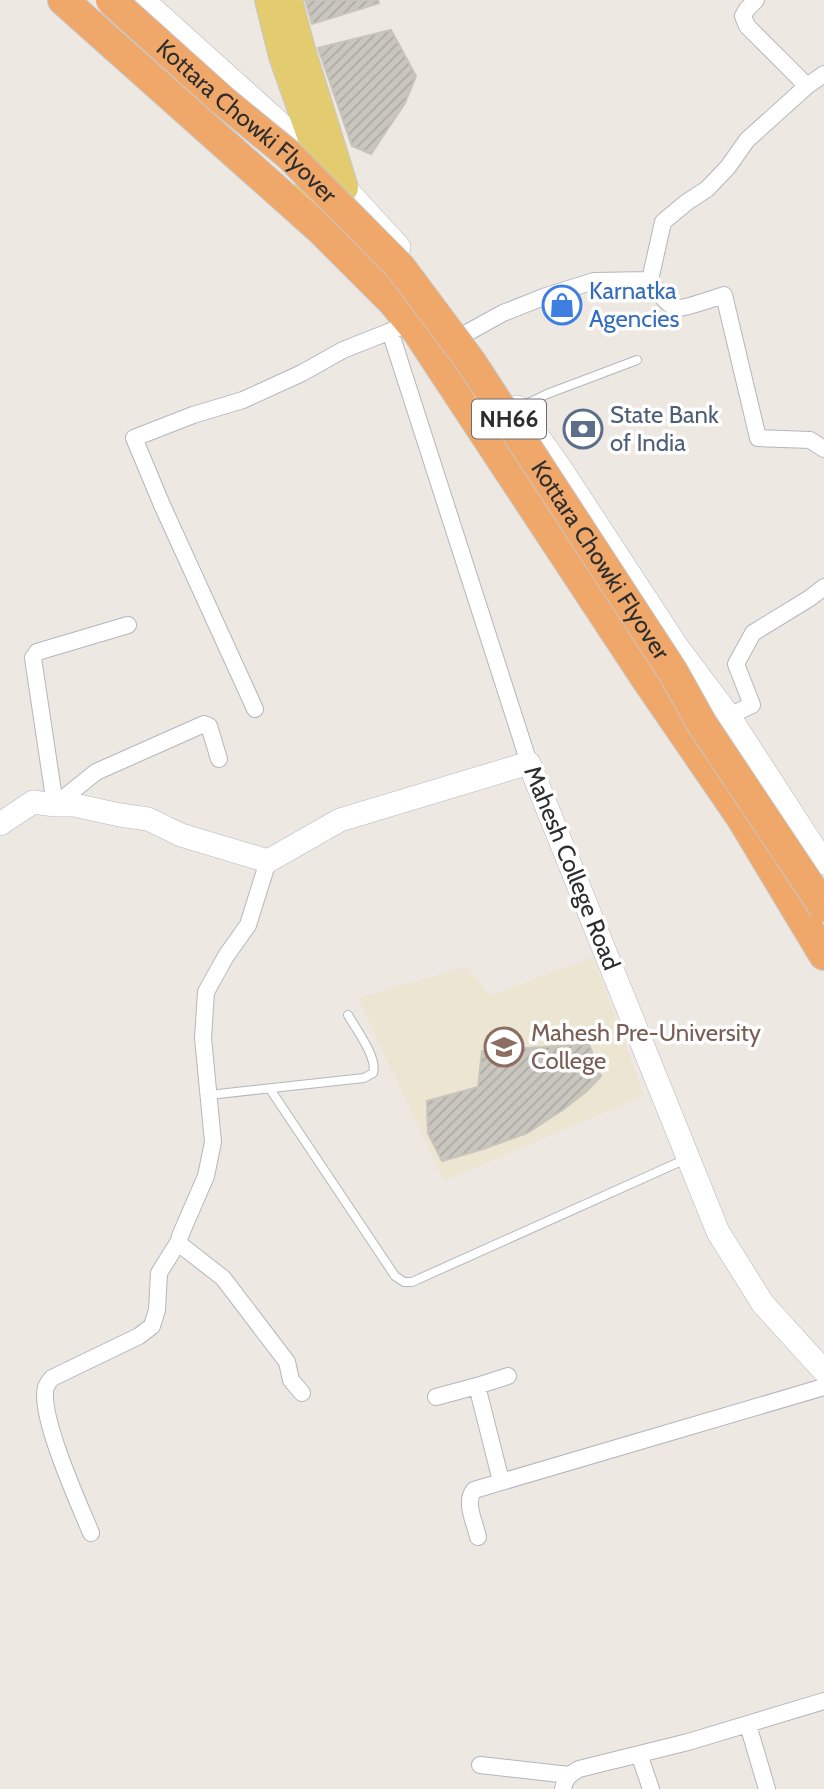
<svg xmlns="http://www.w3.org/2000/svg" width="824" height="1789" font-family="Cabin,sans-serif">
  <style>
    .education { fill: #ece5d2 }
    .building { fill: url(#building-hatch); stroke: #c8c4ba; stroke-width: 2 }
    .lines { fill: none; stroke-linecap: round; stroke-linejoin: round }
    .lane-casing { stroke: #b4b6bf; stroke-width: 10 }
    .street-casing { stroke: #b4b6bf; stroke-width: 18 }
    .secondary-casing { stroke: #b4b6bf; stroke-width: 24 }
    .primary-casing { stroke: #c8c8c8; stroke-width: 28 }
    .highway-casing { stroke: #c8c8c8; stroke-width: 32 }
    .lane { stroke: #fff; stroke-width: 8 }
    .street { stroke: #fff; stroke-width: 16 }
    .secondary { stroke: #fff; stroke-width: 23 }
    .primary { stroke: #e3cc6f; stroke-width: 26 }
    .highway { stroke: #efa76a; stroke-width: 30 }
    .highway-bridge-casing { stroke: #c8c8c8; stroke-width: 32; stroke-linecap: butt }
    .highway-bridge { stroke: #efa76a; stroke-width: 30 }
    .labels { text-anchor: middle; stroke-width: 7; stroke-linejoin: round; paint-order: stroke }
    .shield { fill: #fff; stroke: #6c6c6c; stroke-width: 2 }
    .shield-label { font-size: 23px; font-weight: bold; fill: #2d2d2d }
    .street-label { font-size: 24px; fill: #2d2d2d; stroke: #fff }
    .shop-label { font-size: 24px; fill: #366cbe; stroke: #fff; text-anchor: start }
    .service-label { font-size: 24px; fill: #4e5e75; stroke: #fff; text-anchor: start }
    .education-label { font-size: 24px; fill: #785e54; stroke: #fff; text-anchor: start }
  </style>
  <defs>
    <pattern id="building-hatch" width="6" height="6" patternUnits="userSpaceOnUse" patternTransform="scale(1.75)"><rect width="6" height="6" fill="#c9c6bf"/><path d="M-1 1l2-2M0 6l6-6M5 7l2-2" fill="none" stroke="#adaaa4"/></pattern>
  </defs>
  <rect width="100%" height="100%" fill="#ede8e1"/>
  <path class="education" d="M 593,957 L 644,1095 L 444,1181 L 358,998 L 467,967 L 490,996 Z"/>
  <path class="building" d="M 305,0 L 378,0 L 379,3 L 312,24 Z
    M 391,30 L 416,76 L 405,103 L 371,154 L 352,146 L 318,48 Z
    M 589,1044 L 601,1076 L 588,1090 L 564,1109 L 527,1133 L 483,1149 L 442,1161 L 428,1133 L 427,1101 L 478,1087 L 482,1051 Z"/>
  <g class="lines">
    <defs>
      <path id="lane" d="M 520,407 L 547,394 L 637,360
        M 270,1089 L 395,1276 L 404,1282 L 412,1282 L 686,1159
        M 209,1095 L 364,1078 L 373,1073 C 378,1058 356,1029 348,1015"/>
      <path id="street" d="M 756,0 L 747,9 L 743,16 L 747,26 L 807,86
        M 824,74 L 807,86 L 747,140 L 728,167 L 707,189 L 687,202 L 663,222 L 650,280 C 657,289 666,307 679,308 C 686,308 715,298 724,295 L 758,438 L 810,440 L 824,449
        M 390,331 L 529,763
        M 465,334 L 503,313 L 546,296 L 594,281 L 650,280
        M 255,709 L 162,505 L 134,438 L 193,415 L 243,400 L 302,373 L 343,350 L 411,323
        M 729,716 L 752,705 L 736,664 L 753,633 L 810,598 L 824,587
        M 55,805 L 33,658 L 37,652 L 128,625
        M 55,805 L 96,772 L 204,724 L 209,726 L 219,759
        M 268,861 L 248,925 L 226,956 L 206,992 L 203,1038 L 213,1142 L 206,1176 L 180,1236 L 179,1241 L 182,1246 L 223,1278 L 287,1362 L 291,1380 L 302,1393
        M 436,1397 L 477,1386
        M 501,1481 L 477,1386 L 508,1376
        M 91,1533 C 79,1504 38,1414 46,1387 C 48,1382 49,1382 52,1378 L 139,1336 L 152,1326 L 157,1310 L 159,1273 L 179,1241
        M 478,1537 C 475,1523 464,1502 474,1490 L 824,1387
        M 748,1725 L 767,1789
        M 639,1754 L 651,1789
        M 480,1765 L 569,1775
        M 563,1789 C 565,1778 570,1774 579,1769 L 688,1742 L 824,1701"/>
      <path id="secondary" d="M 143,0 L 273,117 L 345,188 L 399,247
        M 517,407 L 561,469 L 678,648 L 729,716 L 824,863
        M 0,824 L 33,802 L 55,805 L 74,805 L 120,815 L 148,819 L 181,835 L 268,861 L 340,820 L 529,763 L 718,1232 L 763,1304 L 824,1371"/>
      <path id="primary" d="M 268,0 L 282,56 L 320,164 L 298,211
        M 289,0 L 301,46 L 345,188 L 326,218"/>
      <path id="highway" d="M 63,0 L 320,229 L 393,302 L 417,331 L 647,680 L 741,817 L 824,955"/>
    </defs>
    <use href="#lane" class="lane-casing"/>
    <use href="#street" class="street-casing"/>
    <use href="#secondary" class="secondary-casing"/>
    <use href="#primary" class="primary-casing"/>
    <use href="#highway" class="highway-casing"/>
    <use href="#lane" class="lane"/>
    <use href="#street" class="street"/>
    <use href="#secondary" class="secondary"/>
    <use href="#primary" class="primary"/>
    <use href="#highway" class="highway"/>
    <defs>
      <g id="highway-bridge">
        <path id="s1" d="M 111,0 L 222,100 L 288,154 L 401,268 L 471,362 L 673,672 L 702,724 L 824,907"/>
      </g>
    </defs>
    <use href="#highway-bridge" class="highway-bridge-casing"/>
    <use href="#highway-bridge" class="highway-bridge"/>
  </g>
  <defs>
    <symbol id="shop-ring" viewBox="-11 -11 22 22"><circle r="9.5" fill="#fff" stroke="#3f7fe0" stroke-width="1.5"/><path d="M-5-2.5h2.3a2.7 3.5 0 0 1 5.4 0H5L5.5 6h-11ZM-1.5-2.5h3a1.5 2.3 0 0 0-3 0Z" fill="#3f7fe0"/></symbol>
    <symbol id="bank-ring" viewBox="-11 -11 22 22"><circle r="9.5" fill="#fff" stroke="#5c6f8a" stroke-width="1.5"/><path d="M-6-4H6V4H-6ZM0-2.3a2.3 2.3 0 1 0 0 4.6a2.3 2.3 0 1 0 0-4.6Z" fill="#5c6f8a"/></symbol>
    <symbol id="university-ring" viewBox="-11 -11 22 22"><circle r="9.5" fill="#fff" stroke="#8d6e63" stroke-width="1.5"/><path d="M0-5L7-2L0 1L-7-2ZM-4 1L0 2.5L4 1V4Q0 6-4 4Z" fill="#8d6e63"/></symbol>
  </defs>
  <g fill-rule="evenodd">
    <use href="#shop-ring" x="540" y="283" width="44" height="44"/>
    <use href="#bank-ring" x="561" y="407" width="44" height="44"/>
    <use href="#university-ring" x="482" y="1025" width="44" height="44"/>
  </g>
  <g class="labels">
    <rect class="shield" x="472" y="399.5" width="74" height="39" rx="5"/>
    <g class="shield-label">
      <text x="509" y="427">NH66</text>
    </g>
    <g class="street-label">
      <text dy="8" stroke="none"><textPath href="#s1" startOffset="182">Kottara Chowki Flyover</textPath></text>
      <text dy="8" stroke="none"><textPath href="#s1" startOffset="749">Kottara Chowki Flyover</textPath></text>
      <text transform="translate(572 868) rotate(68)" y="8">Mahesh College Road</text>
    </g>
    <g class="shop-label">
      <text x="589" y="299">Karnatka<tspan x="589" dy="28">Agencies</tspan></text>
    </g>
    <g class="service-label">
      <text x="610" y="423">State Bank<tspan x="610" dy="28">of India</tspan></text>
    </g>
    <g class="education-label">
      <text x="531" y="1041">Mahesh Pre-University<tspan x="531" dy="28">College</tspan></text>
    </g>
  </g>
</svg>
